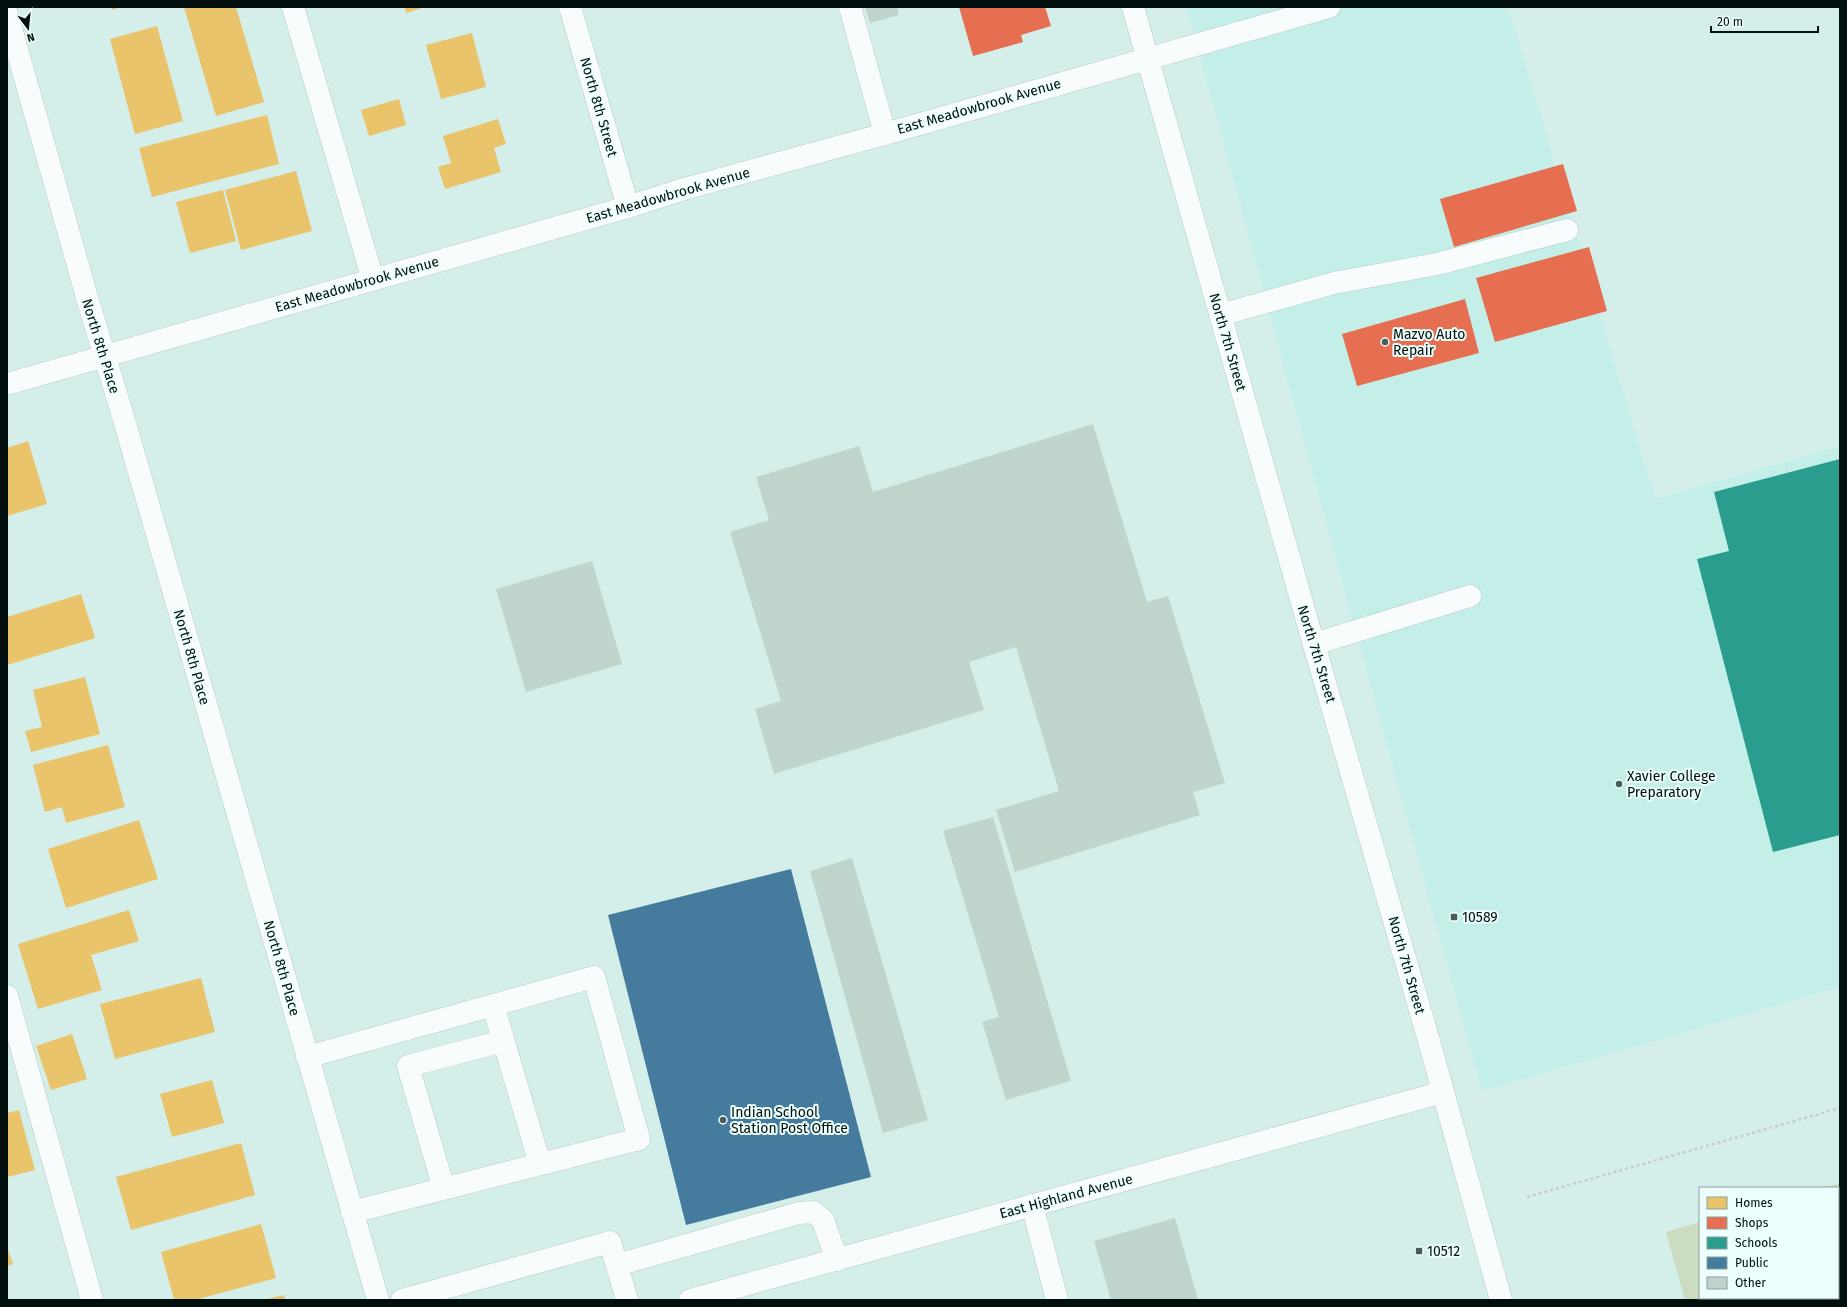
<svg xmlns="http://www.w3.org/2000/svg" width="1847" height="1307" font-family="'Fira Sans',sans-serif">
  <style>
    .built { fill: #c4efe9 }
    .green { fill: #cbdcc0 }
    .homes { fill: #e9c46a }
    .shops { fill: #e76f51 }
    .schools { fill: #2a9d8f }
    .public { fill: #457b9d }
    .building { fill: #bfd5cb }
    .lines { fill: none; stroke-linecap: round; stroke-linejoin: round }
    .minor-casing { stroke: #b7cbc8; stroke-width: 23 }
    .major-casing { stroke: #b7cbc8; stroke-width: 23 }
    .path { stroke: #c6cccb; stroke-width: 2.5; stroke-dasharray: 3 3; stroke-linecap: butt }
    .minor { stroke: #f9fcfc; stroke-width: 22 }
    .major { stroke: #f9fcfc; stroke-width: 22 }
    .poi-dot { fill: #4b5d5b; stroke: #ecfffc; stroke-width: 1.5 }
    .labels { text-anchor: middle; stroke-width: 4; stroke-linejoin: round; paint-order: stroke }
    .street-label { font-size: 14px; fill: #010f0e; stroke: #ecfffc }
    .poi-label { font-size: 14px; fill: #010f0e; stroke: #ecfffc; text-anchor: start }
  </style>
  <rect width="100%" height="100%" fill="#d4eeea"/>
  <path class="built" d="M 1187,7 L 1508,7 L 1655,499 L 1840,446 L 1840,987 L 1482,1091 L 1342,581 Z"/>
  <path class="green" d="M 1840,1183 L 1840,1300 L 1685,1300 L 1666,1232 L 1700,1222 L 1700,1298 L 1838,1298 L 1838,1188 L 1821,1188 Z"/>
  <path class="homes" d="M 111,7 L 122,7 L 112,10 Z
    M 184,7 L 236,7 L 264,102 L 216,116 Z
    M 405,7 L 425,7 L 406,13 Z
    M 157,26 L 183,121 L 135,134 L 110,39 Z
    M 472,33 L 486,87 L 441,99 L 426,45 Z
    M 399,99 L 406,125 L 369,136 L 361,110 Z
    M 267,115 L 279,164 L 152,197 L 139,148 Z
    M 498,119 L 506,144 L 494,148 L 501,172 L 445,189 L 438,167 L 451,163 L 443,136 Z
    M 296,171 L 312,231 L 241,250 L 225,190 Z
    M 223,190 L 236,241 L 190,253 L 176,202 Z
    M 28,441 L 47,504 L 7,516 L 7,448 Z
    M 81,594 L 95,638 L 7,665 L 7,617 Z
    M 85,677 L 100,734 L 31,752 L 25,731 L 42,727 L 33,690 Z
    M 108,745 L 125,807 L 66,823 L 62,807 L 45,812 L 33,765 Z
    M 139,820 L 158,879 L 66,908 L 48,849 Z
    M 129,910 L 139,941 L 91,955 L 102,990 L 38,1009 L 18,944 Z
    M 201,978 L 215,1032 L 115,1059 L 100,1004 Z
    M 72,1034 L 87,1079 L 51,1090 L 36,1046 Z
    M 212,1080 L 224,1123 L 172,1137 L 160,1094 Z
    M 19,1110 L 35,1170 L 7,1177 L 7,1113 Z
    M 241,1143 L 255,1195 L 131,1230 L 116,1177 Z
    M 261,1224 L 276,1278 L 195,1300 L 174,1300 L 161,1252 Z
    M 7,1247 L 13,1264 L 7,1266 Z
    M 284,1295 L 285,1300 L 267,1300 L 267,1299 Z"/>
  <path class="shops" d="M 959,7 L 1045,7 L 1051,26 L 1021,35 L 1023,42 L 973,56 Z
    M 1563,164 L 1577,211 L 1454,247 L 1440,199 Z
    M 1589,247 L 1607,311 L 1495,342 L 1476,278 Z
    M 1465,299 L 1479,353 L 1357,386 L 1342,334 Z"/>
  <path class="schools" d="M 1840,459 L 1840,835 L 1773,852 L 1697,559 L 1729,551 L 1714,492 Z"/>
  <path class="public" d="M 791,869 L 871,1177 L 686,1225 L 608,915 Z"/>
  <path class="building" d="M 865,7 L 897,7 L 899,15 L 870,23 Z
    M 1093,424 L 1147,602 L 1168,596 L 1225,783 L 1193,792 L 1200,815 L 1015,872 L 996,810 L 1059,791 L 1016,647 L 969,662 L 984,710 L 774,774 L 755,709 L 781,701 L 730,532 L 769,520 L 756,477 L 859,446 L 873,492 Z
    M 592,561 L 622,664 L 526,692 L 496,589 Z
    M 993,817 L 1071,1081 L 1006,1100 L 982,1022 L 999,1017 L 943,831 Z
    M 852,858 L 928,1120 L 883,1133 L 810,871 Z
    M 1175,1218 L 1198,1300 L 1111,1300 L 1094,1241 Z"/>
  <g class="lines">
    <defs>
      <path id="minor" d="M 293,7 L 373,280
        M 570,7 L 628,207
        M 850,7 L 885,134
        M 7,14 L 88,301 L 122,413 L 378,1300
        M 1220,315 L 1334,283 L 1437,264 L 1567,230
        M 7,384 L 628,207 L 684,189 L 885,134 L 1329,7
        M 1314,644 L 1470,596
        M 7,996 L 92,1300
        M 493,1005 L 540,1164
        M 307,1057 L 594,977 L 639,1139 L 352,1212
        M 444,1189 L 408,1066 L 503,1041
        M 1032,1205 L 1057,1300
        M 617,1265 L 799,1213 L 813,1212 L 823,1220 L 837,1260
        M 402,1300 L 610,1242 L 627,1300
        M 690,1300 L 1443,1092"/>
      <path id="major" d="M 1133,7 L 1308,624 L 1427,1034 L 1501,1300"/>
    </defs>
    <use href="#minor" class="minor-casing"/>
    <use href="#major" class="major-casing"/>
    <path class="path" d="M 1527,1197 L 1840,1108"/>
    <use href="#minor" class="minor"/>
    <use href="#major" class="major"/>
  </g>
  <g class="poi-dot">
    <circle cx="1385" cy="342" r="4"/>
    <circle cx="1619" cy="784" r="4"/>
    <rect x="1450" y="913" width="8" height="8" rx="2"/>
    <circle cx="723" cy="1120" r="4"/>
    <rect x="1415" y="1247" width="8" height="8" rx="2"/>
  </g>
  <g class="labels">
    <g class="street-label">
      <text transform="translate(979 106) rotate(-16)" y="5">East Meadowbrook Avenue</text>
      <text transform="translate(599 107) rotate(74)" y="5">North 8th Street</text>
      <text transform="translate(668 195) rotate(-16)" y="5">East Meadowbrook Avenue</text>
      <text transform="translate(357 284) rotate(-16)" y="5">East Meadowbrook Avenue</text>
      <text transform="translate(1228 342) rotate(74)" y="5">North 7th Street</text>
      <text transform="translate(101 346) rotate(73)" y="5">North 8th Place</text>
      <text transform="translate(1317 654) rotate(73)" y="5">North 7th Street</text>
      <text transform="translate(192 657) rotate(74)" y="5">North 8th Place</text>
      <text transform="translate(1407 965) rotate(74)" y="5">North 7th Street</text>
      <text transform="translate(282 968) rotate(74)" y="5">North 8th Place</text>
      <text transform="translate(1066 1196) rotate(-15)" y="5">East Highland Avenue</text>
    </g>
    <g class="poi-label">
      <text x="1393" y="339">Mazvo Auto<tspan x="1393" dy="16">Repair</tspan></text>
      <text x="1627" y="781">Xavier College<tspan x="1627" dy="16">Preparatory</tspan></text>
      <text x="1462" y="922">10589</text>
      <text x="731" y="1117">Indian School<tspan x="731" dy="16">Station Post Office</tspan></text>
      <text x="1427" y="1256">10512</text>
    </g>
  </g>
  <rect width="1847" height="1307" fill="none" stroke="#010f0e" stroke-width="16"/>
  <rect x="1699" y="1187" width="140" height="112" fill="#ecfffc" stroke="#8e9f9d"/>
  <rect x="1707" y="1197" width="20" height="12" fill="#e9c46a" stroke="#8e9f9d"/>
  <text x="1735" y="1207" font-size="12" fill="#010f0e">Homes</text>
  <rect x="1707" y="1217" width="20" height="12" fill="#e76f51" stroke="#8e9f9d"/>
  <text x="1735" y="1227" font-size="12" fill="#010f0e">Shops</text>
  <rect x="1707" y="1237" width="20" height="12" fill="#2a9d8f" stroke="#8e9f9d"/>
  <text x="1735" y="1247" font-size="12" fill="#010f0e">Schools</text>
  <rect x="1707" y="1257" width="20" height="12" fill="#457b9d" stroke="#8e9f9d"/>
  <text x="1735" y="1267" font-size="12" fill="#010f0e">Public</text>
  <rect x="1707" y="1277" width="20" height="12" fill="#bfd5cb" stroke="#8e9f9d"/>
  <text x="1735" y="1287" font-size="12" fill="#010f0e">Other</text>
  <g transform="translate(28 28) rotate(164)" stroke="#ecfffc" stroke-width="3" paint-order="stroke">
  <path d="M0-3L7 15L0 10L-7 15Z" fill="#010f0e"/>
  <text y="-6" font-size="11" font-weight="bold" text-anchor="middle" fill="#010f0e">N</text>
  </g>
  <path d="M1711 26v6h107v-6" fill="none" stroke="#010f0e" stroke-width="2"/>
  <text x="1717" y="26" font-size="12" fill="#010f0e" stroke="#ecfffc" stroke-width="3" paint-order="stroke">20 m</text>
</svg>
